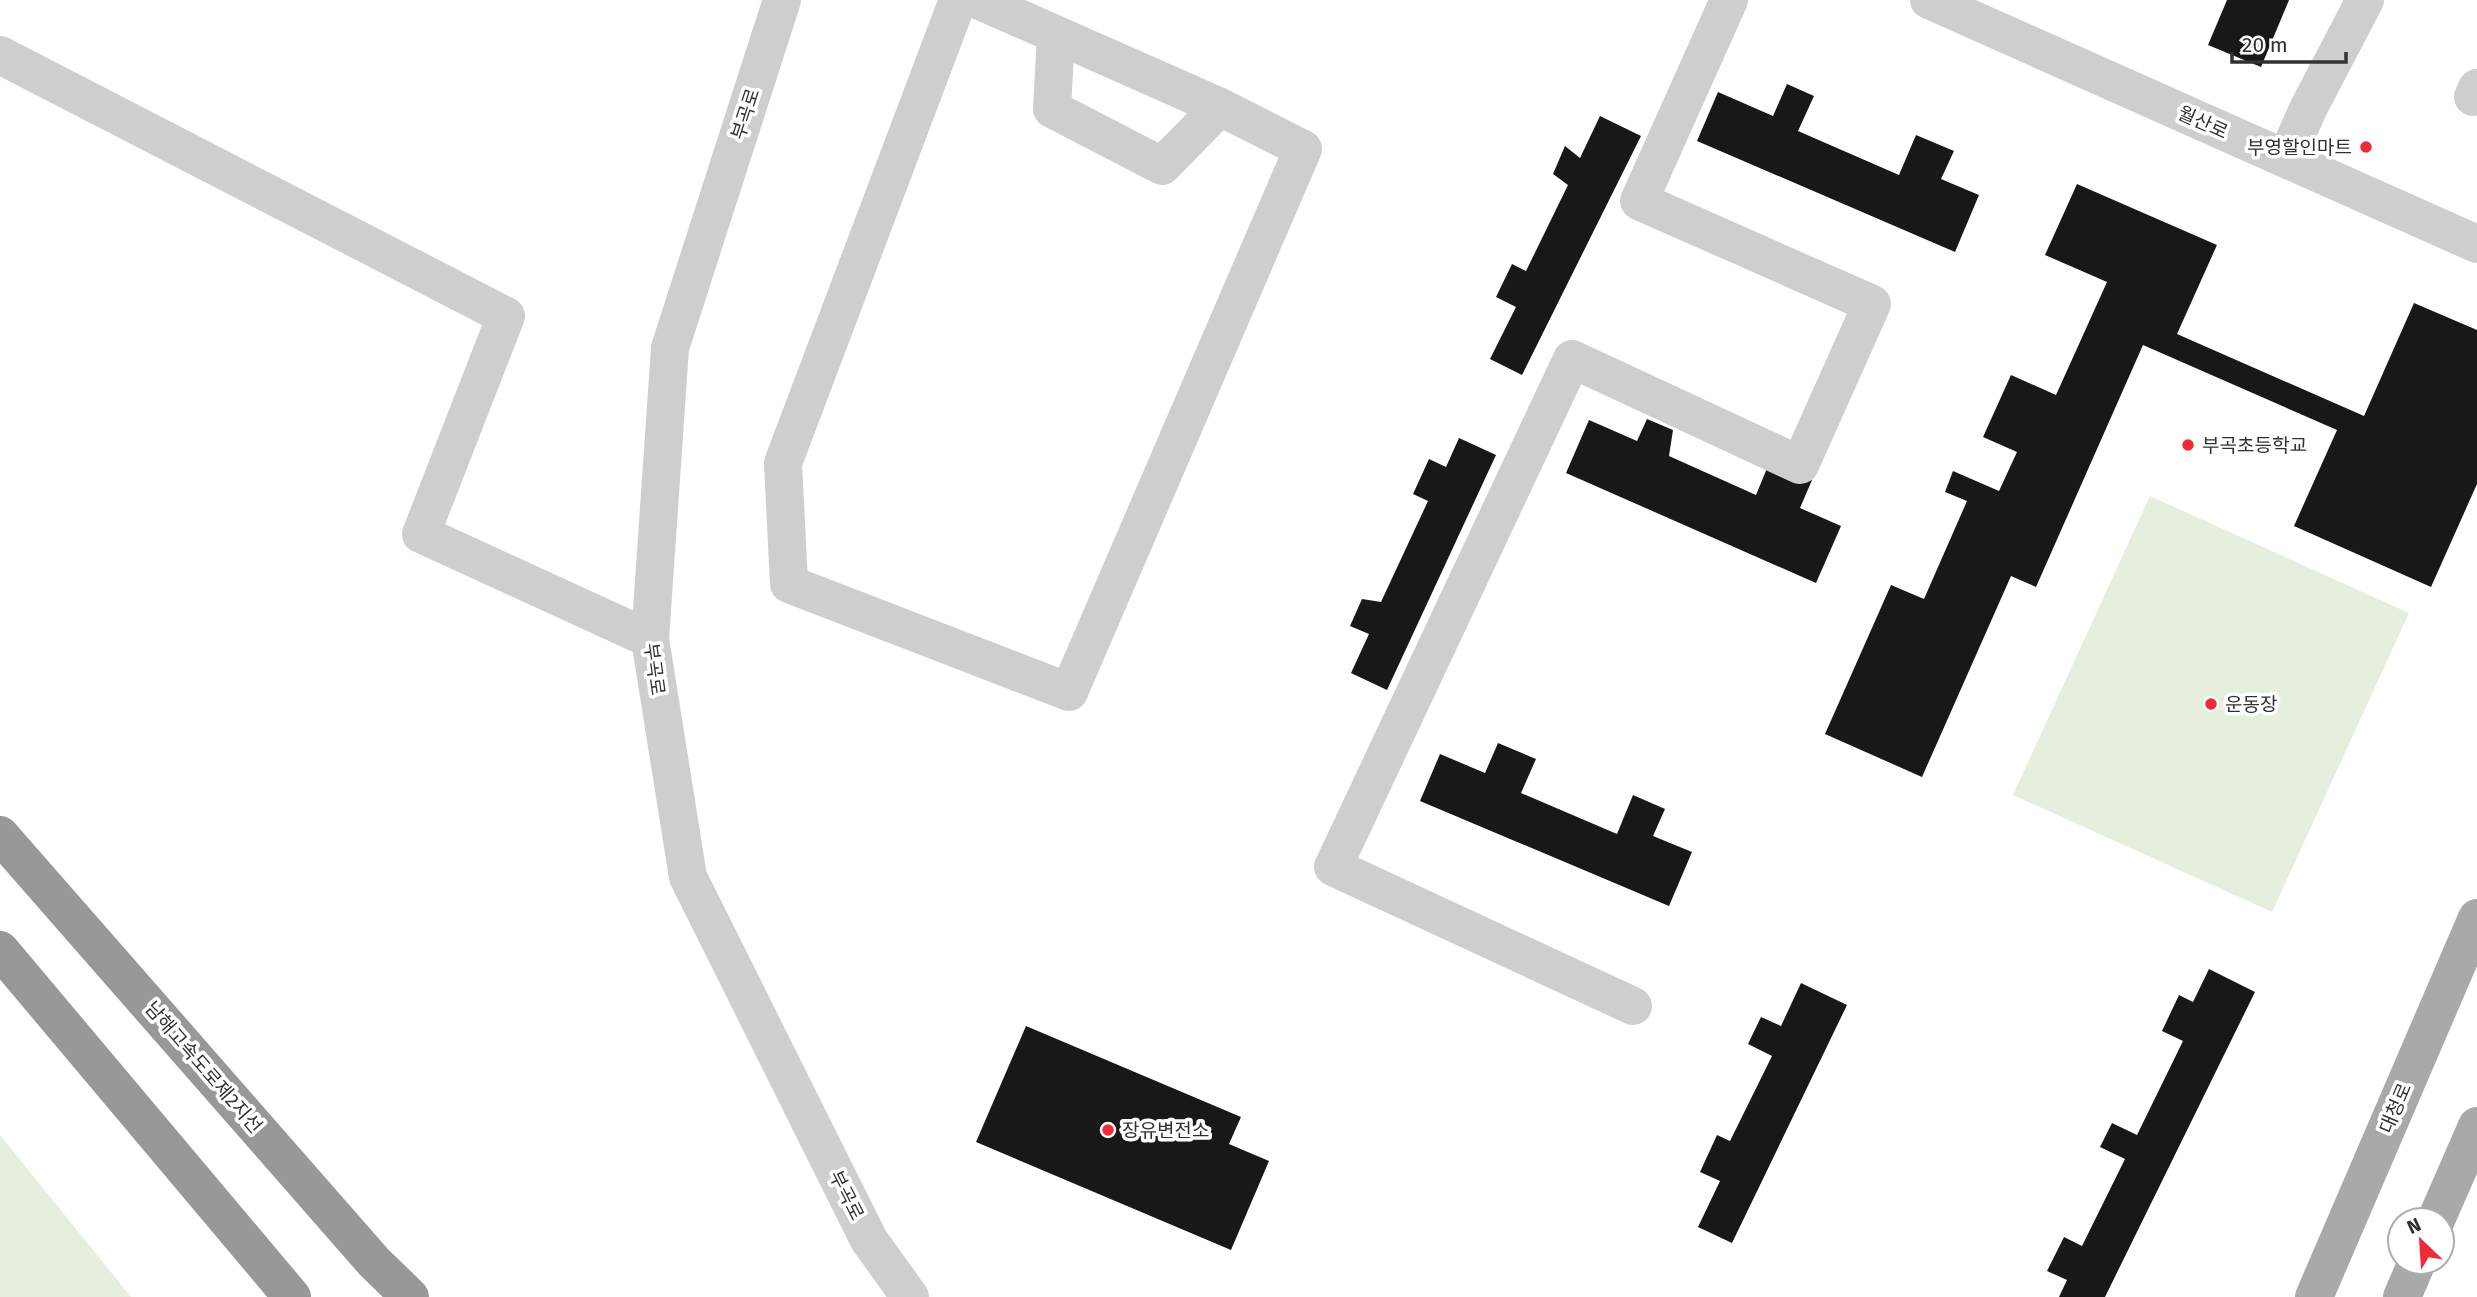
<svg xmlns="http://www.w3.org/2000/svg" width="2477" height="1297" font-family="'Fira Sans','Noto Sans KR',sans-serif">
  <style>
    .green { fill: #e6eede }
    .building { fill: #181818 }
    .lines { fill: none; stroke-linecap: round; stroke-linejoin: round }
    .minor { stroke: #cecece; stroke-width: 38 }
    .major { stroke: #a9a9a9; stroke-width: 38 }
    .highway { stroke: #989898; stroke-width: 38 }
    .poi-dot { fill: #f02a36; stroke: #fff; stroke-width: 2.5 }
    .labels { text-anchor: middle; stroke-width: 7; stroke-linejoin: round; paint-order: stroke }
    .street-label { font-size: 19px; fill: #313131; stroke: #fff }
    .poi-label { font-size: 19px; fill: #313131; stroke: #fff; text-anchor: start }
  </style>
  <rect width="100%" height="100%" fill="#fff"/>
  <path class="green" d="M 2150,496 L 2409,613 L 2272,912 L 2013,795 Z
    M 0,1135 L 131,1297 L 0,1297 Z"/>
  <path class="building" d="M 2227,0 L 2289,0 L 2261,67 L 2208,45 Z
    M 1787,84 L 1814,96 L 1798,131 L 1899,175 L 1916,135 L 1954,151 L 1941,179 L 1979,195 L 1955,252 L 1697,141 L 1718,92 L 1773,116 Z
    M 1600,116 L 1641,136 L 1522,375 L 1490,359 L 1516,307 L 1496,297 L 1512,264 L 1526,271 L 1568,185 L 1553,174 L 1565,146 L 1580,158 Z
    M 2077,184 L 2217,245 L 2177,334 L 2364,416 L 2414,303 L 2477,330 L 2477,484 L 2431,587 L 2294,526 L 2337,430 L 2143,345 L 2036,587 L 2011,576 L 1922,777 L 1825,734 L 1891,585 L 1924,599 L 1967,501 L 1945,492 L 1953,471 L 1999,491 L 2017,452 L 1983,437 L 2011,375 L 2056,395 L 2107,282 L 2045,255 Z
    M 1647,419 L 1673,430 L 1669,456 L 1756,495 L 1770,461 L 1812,480 L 1800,508 L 1841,526 L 1816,583 L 1566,473 L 1589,420 L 1637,441 Z
    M 1459,438 L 1496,455 L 1387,690 L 1351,673 L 1369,634 L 1350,626 L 1362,599 L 1381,602 L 1428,501 L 1413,494 L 1429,459 L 1446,467 Z
    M 1498,743 L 1536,759 L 1521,793 L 1617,834 L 1633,795 L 1665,809 L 1653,836 L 1692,852 L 1669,906 L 1420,801 L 1440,754 L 1485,773 Z
    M 2209,969 L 2255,992 L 2105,1297 L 2059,1297 L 2067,1280 L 2047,1271 L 2064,1237 L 2082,1246 L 2125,1159 L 2100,1147 L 2112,1123 L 2137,1135 L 2183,1041 L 2162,1031 L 2179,995 L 2193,1002 Z
    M 1801,983 L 1847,1005 L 1732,1243 L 1698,1227 L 1720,1181 L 1700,1172 L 1717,1135 L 1730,1141 L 1772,1056 L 1748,1044 L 1761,1017 L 1781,1026 Z
    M 1026,1026 L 1241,1117 L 1229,1144 L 1269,1161 L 1231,1250 L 976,1142 Z"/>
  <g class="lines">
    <path class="minor" d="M 782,0 L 670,348 L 650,639 L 688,877 L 869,1240 L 910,1297
      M 958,0 L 783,463 L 789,584 L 1069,692 L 1303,149 L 1220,107 L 978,0
      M 1929,0 L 2477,244
      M 1056,35 L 1052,109 L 1162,166 L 1220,107
      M 0,55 L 506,316 L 421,534 L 650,639
      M 2473,97 L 2477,88
      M 2286,159 L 2308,109 L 2365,0
      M 1633,1006 L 1333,867 L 1572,359 L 1800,465 L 1872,304 L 1639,201 L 1729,0"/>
    <path class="major" d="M 2436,1220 L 2477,1126
      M 2314,1297 L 2477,918
      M 2402,1297 L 2417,1262"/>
    <path class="highway" d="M 0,835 L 374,1262 L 410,1297
      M 0,950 L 292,1297"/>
  </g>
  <g class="poi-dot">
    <circle cx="2366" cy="147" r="7"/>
    <circle cx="2188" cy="445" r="7"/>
    <circle cx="2211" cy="704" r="7"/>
    <circle cx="1108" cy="1130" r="7"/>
  </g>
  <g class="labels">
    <g class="street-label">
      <text transform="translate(745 114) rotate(-72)" y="7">부곡로</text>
      <text transform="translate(2203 122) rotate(24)" y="7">월산로</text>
      <text transform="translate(655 669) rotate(82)" y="7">부곡로</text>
      <text transform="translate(204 1067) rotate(49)" y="7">남해고속도로제2지선</text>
      <text transform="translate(2395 1108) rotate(-67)" y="7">대청로</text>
      <text transform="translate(847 1195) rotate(63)" y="7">부곡로</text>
    </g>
    <g class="poi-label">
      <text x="2352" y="154" text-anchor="end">부영할인마트</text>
      <text x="2202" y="452">부곡초등학교</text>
      <text x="2225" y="711">운동장</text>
      <text x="1122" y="1137">장유변전소</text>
    </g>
  </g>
  <g transform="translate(2421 1241) rotate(335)"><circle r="33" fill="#ffffff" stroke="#adadad" stroke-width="2"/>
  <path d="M0-5L12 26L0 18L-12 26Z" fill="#f02a36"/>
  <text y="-10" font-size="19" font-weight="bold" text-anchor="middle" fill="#313131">N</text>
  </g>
  <path d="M2232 52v10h114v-10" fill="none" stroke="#313131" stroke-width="3.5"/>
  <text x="2242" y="52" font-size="21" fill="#313131" stroke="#ffffff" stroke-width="5" paint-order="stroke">20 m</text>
</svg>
